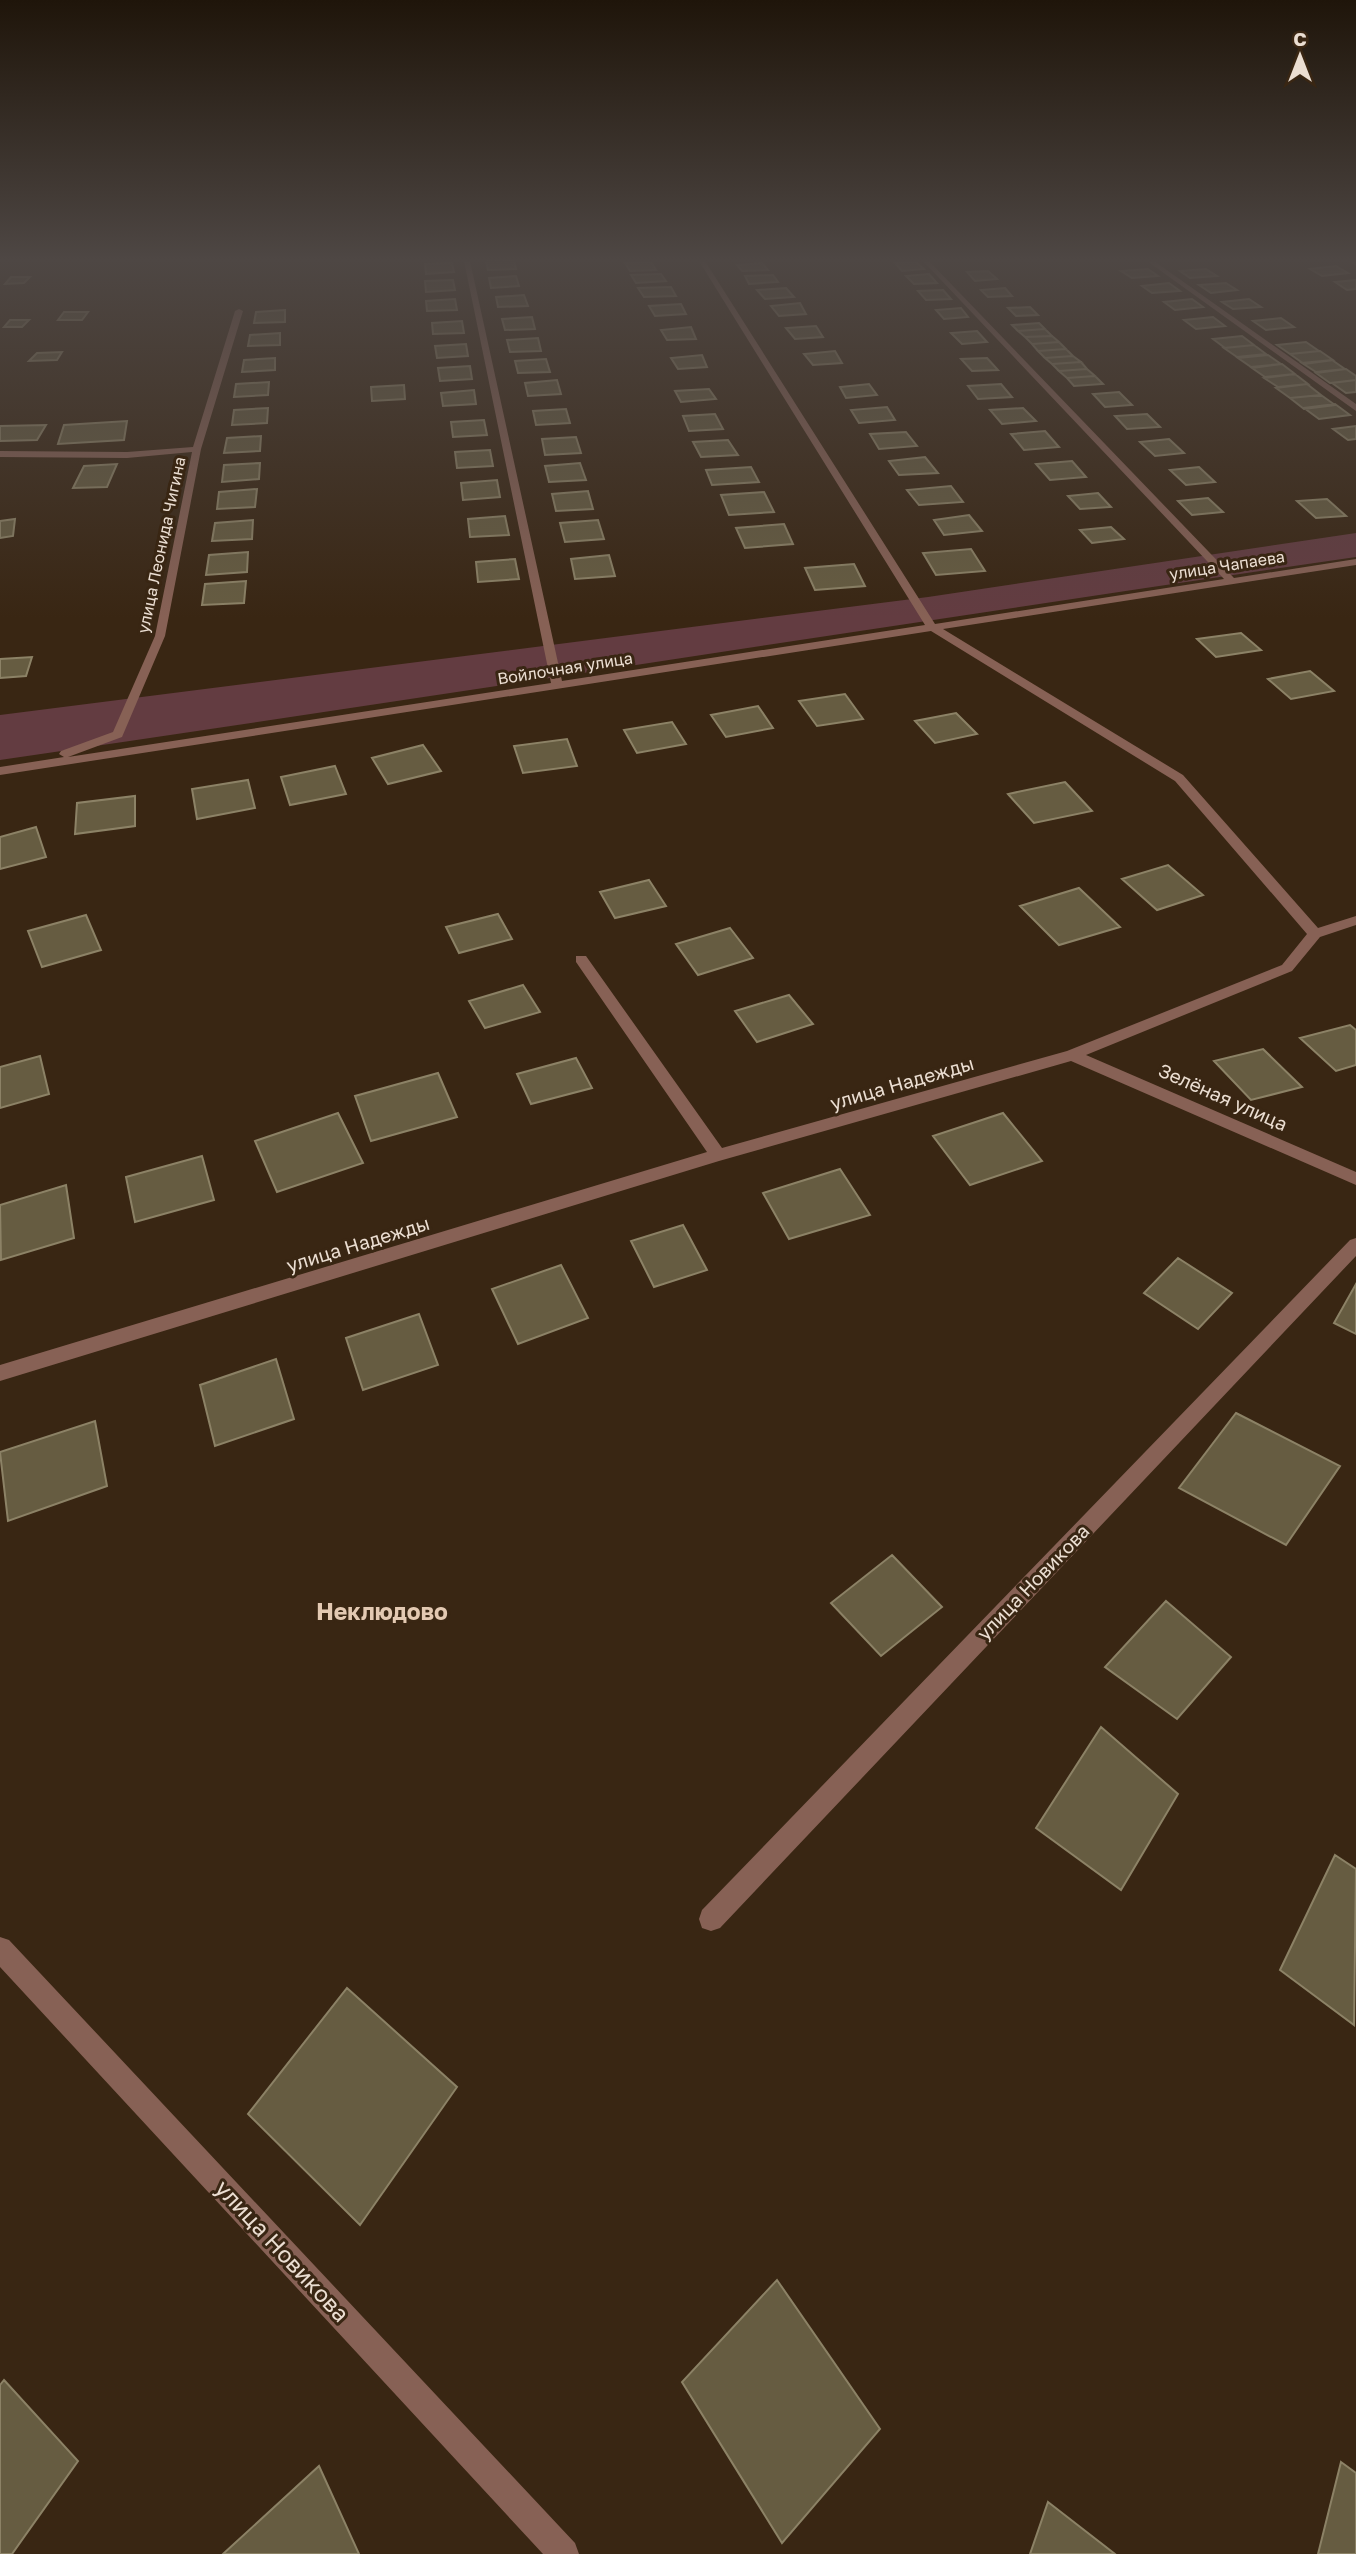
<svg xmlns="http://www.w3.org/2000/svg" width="1356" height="2554" font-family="'Golos Text',sans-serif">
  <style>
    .green { fill: #633c41 }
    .building { fill: #665c41; stroke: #8c8266; stroke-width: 2 }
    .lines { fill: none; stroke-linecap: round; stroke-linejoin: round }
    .minor { fill: #876155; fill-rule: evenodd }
    .labels { text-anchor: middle; stroke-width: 6; stroke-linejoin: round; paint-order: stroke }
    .far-street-label { font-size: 16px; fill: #ebded2; stroke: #392613 }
    .street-label { font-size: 19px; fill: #ebded2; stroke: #392613 }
    .quarter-label { font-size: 23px; font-weight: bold; fill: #e3c9b2; stroke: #392613 }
    .near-street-label { font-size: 23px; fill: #ebded2; stroke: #392613 }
  </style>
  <rect width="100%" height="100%" fill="#392613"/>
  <path class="green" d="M 1356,533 L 1356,557 C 904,623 452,694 0,760 L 0,715 L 928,597 Z"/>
  <path class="building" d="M 486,261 L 514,261 L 516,269 L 488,270 Z
    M 651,262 L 656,270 L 630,271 L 625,263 Z
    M 916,262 L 924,269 L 902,271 L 895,263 Z
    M 452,263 L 454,272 L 426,274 L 425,264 Z
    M 762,263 L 768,270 L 742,271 L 737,265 Z
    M 1336,266 L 1348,273 L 1322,276 L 1310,269 Z
    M 1148,269 L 1158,276 L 1132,278 L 1121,271 Z
    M 1206,269 L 1217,276 L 1190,278 L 1180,271 Z
    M 988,271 L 997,279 L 975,281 L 967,272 Z
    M 661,274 L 666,281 L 636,283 L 631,275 Z
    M 929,274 L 937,283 L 914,284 L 906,276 Z
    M 773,275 L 778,282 L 749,284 L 745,276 Z
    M 516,276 L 519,286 L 491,288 L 489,278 Z
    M 11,277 L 30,277 L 24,283 L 5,284 Z
    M 453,280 L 455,290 L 426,292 L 425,281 Z
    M 1356,280 L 1356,289 L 1347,290 L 1335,282 Z
    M 1169,283 L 1180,291 L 1152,293 L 1142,286 Z
    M 1226,283 L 1237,290 L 1211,293 L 1199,285 Z
    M 671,287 L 676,296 L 644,297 L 638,288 Z
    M 786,288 L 794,297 L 765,299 L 757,290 Z
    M 1005,288 L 1012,296 L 988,297 L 981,290 Z
    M 943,290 L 951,299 L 926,300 L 918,291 Z
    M 524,295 L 528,306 L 498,307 L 496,297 Z
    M 455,299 L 457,310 L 427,311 L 426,301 Z
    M 1192,299 L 1203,307 L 1175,310 L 1164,302 Z
    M 1249,299 L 1261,307 L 1233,309 L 1222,302 Z
    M 800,303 L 806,314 L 779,316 L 771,306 Z
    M 681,304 L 686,314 L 655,316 L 649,306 Z
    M 1030,307 L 1038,315 L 1016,316 L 1008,308 Z
    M 961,308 L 968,317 L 944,319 L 936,310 Z
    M 285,310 L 285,322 L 254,323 L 256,312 Z
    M 64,312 L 88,312 L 82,320 L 58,320 Z
    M 532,317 L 535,329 L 505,330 L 502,319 Z
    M 1213,317 L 1225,326 L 1196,329 L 1184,320 Z
    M 1281,318 L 1294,327 L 1266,330 L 1253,321 Z
    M 10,320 L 29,320 L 22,327 L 4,327 Z
    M 462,321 L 464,333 L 433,334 L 432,323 Z
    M 1039,323 L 1045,329 L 1018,331 L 1012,325 Z
    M 816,326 L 823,337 L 795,339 L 786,328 Z
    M 691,327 L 696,339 L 667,340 L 661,330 Z
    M 1045,329 L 1052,336 L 1025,337 L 1018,331 Z
    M 977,331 L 987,342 L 962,344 L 951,333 Z
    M 280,333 L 280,345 L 248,346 L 250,335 Z
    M 1052,336 L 1059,342 L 1032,344 L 1025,337 Z
    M 1242,336 L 1254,345 L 1225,348 L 1213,339 Z
    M 538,338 L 541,351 L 510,352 L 507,340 Z
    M 1059,342 L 1066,349 L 1038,351 L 1032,344 Z
    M 1306,342 L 1319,351 L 1290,354 L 1277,345 Z
    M 466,344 L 468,356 L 437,358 L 435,346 Z
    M 1254,345 L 1266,354 L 1237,357 L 1224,348 Z
    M 1066,349 L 1073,356 L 1045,358 L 1038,351 Z
    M 835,351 L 842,363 L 813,365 L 804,354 Z
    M 1320,351 L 1333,360 L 1304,364 L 1290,354 Z
    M 62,352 L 57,360 L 29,361 L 37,353 Z
    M 702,355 L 707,367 L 678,369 L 671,358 Z
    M 1268,355 L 1281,364 L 1251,367 L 1238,358 Z
    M 1073,356 L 1081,362 L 1052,364 L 1045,358 Z
    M 275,358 L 275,370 L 242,372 L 244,360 Z
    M 987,358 L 998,370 L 972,371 L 961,359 Z
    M 546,359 L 550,372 L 518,373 L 515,361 Z
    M 1332,360 L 1345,369 L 1316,372 L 1302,363 Z
    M 1081,362 L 1087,369 L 1059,371 L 1052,364 Z
    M 1282,364 L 1295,374 L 1265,377 L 1252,368 Z
    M 470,366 L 472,379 L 440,381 L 438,368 Z
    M 1087,369 L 1095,376 L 1067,378 L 1059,371 Z
    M 1346,369 L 1356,376 L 1356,380 L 1330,383 L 1316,373 Z
    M 1295,374 L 1308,384 L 1278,387 L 1264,378 Z
    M 1095,376 L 1103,384 L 1074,386 L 1067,378 Z
    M 557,380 L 561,394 L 528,396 L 525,383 Z
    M 1356,380 L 1356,392 L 1346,393 L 1332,383 Z
    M 269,382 L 268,395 L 234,397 L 236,384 Z
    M 869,384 L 877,395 L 846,398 L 840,387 Z
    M 1001,384 L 1012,397 L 978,399 L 968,386 Z
    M 1307,384 L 1321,395 L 1290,398 L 1276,388 Z
    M 404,385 L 405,399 L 372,401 L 371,387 Z
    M 709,389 L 716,399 L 681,402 L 675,391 Z
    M 474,390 L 476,404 L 443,406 L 441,393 Z
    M 1119,392 L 1132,405 L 1105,407 L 1093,394 Z
    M 1321,395 L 1335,405 L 1304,409 L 1290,398 Z
    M 1335,404 L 1350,415 L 1319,419 L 1304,408 Z
    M 887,407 L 895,420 L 859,423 L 851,410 Z
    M 268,408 L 267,423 L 232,425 L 234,410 Z
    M 1023,408 L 1036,421 L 1002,424 L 990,410 Z
    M 566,409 L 570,423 L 536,425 L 533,411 Z
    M 715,414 L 723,429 L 689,431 L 683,416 Z
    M 1147,414 L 1160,427 L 1127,429 L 1115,416 Z
    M 484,420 L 487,435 L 453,437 L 451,422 Z
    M 127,421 L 124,440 L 58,444 L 64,425 Z
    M 46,425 L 37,440 L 0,441 L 0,426 Z
    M 1356,426 L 1356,439 L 1348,440 L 1333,429 Z
    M 1045,431 L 1059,447 L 1024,450 L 1011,434 Z
    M 906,432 L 917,446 L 879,449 L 870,434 Z
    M 261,436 L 260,451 L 224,453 L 227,438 Z
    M 576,437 L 581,453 L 545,455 L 542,439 Z
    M 1169,439 L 1184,453 L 1155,456 L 1140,442 Z
    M 728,440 L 738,455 L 701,457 L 693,442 Z
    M 490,450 L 493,466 L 457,468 L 455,452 Z
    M 925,457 L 938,473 L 899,475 L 889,461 Z
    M 1072,461 L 1086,477 L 1050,480 L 1036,464 Z
    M 260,463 L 259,479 L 222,482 L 224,465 Z
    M 580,463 L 586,480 L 549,482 L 545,466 Z
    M 117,464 L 107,487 L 73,488 L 84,466 Z
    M 751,467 L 759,482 L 712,485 L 706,470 Z
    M 1199,467 L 1215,482 L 1186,485 L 1170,470 Z
    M 497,480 L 500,497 L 463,500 L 461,483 Z
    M 951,486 L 963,502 L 919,505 L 907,490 Z
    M 257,489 L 255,507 L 217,509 L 219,492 Z
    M 588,491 L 593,509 L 556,511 L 552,494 Z
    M 764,492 L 774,512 L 729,515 L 721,495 Z
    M 1098,493 L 1111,507 L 1080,509 L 1068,496 Z
    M 1208,498 L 1223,512 L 1192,515 L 1178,501 Z
    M 1327,499 L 1346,516 L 1316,518 L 1297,501 Z
    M 969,515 L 982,531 L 944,535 L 934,520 Z
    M 505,516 L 509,535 L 470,537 L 468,519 Z
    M 15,519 L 13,536 L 0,538 L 0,521 Z
    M 253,520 L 252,539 L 212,541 L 215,523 Z
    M 598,520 L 604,539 L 565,542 L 560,523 Z
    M 784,524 L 793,544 L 745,548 L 736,528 Z
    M 1111,527 L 1124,539 L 1092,543 L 1080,530 Z
    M 971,549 L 985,571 L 936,575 L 923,553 Z
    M 248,552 L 247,572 L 206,575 L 209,555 Z
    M 609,555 L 615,576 L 575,579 L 571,559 Z
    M 515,559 L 519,579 L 478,582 L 476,562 Z
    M 854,564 L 865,586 L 815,590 L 805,568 Z
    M 246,581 L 244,603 L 202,605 L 205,584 Z
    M 1241,633 L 1261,650 L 1216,657 L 1197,639 Z
    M 32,657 L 26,676 L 0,678 L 0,659 Z
    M 1310,671 L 1334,691 L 1291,699 L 1268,679 Z
    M 845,694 L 863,719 L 817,726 L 799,701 Z
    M 758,706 L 773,728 L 726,737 L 711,715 Z
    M 956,713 L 977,734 L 935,743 L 915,721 Z
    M 672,722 L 686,744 L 637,753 L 624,730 Z
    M 567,739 L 577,766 L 523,773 L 514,746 Z
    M 423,745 L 441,771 L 388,784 L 372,758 Z
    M 335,766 L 346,794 L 290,805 L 281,777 Z
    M 248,780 L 255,808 L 197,819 L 192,789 Z
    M 1065,782 L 1092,811 L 1034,823 L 1008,794 Z
    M 135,796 L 135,826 L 75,834 L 77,803 Z
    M 36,827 L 46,857 L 0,869 L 0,837 Z
    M 1168,865 L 1203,895 L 1157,910 L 1122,879 Z
    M 649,880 L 666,906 L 615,918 L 600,892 Z
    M 1079,888 L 1120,927 L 1059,945 L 1020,906 Z
    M 498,914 L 512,939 L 459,953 L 446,927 Z
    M 86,915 L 101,950 L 42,967 L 28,931 Z
    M 730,928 L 753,958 L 698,975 L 676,944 Z
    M 523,985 L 540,1012 L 485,1028 L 469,1001 Z
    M 789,995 L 813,1024 L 757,1042 L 735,1011 Z
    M 1350,1025 L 1356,1030 L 1356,1065 L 1336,1071 L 1300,1038 Z
    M 1263,1049 L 1302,1087 L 1251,1100 L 1214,1061 Z
    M 40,1056 L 49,1094 L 0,1108 L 0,1067 Z
    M 576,1058 L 592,1088 L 531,1104 L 517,1074 Z
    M 438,1073 L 457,1117 L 371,1141 L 355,1096 Z
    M 338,1113 L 363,1163 L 277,1192 L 255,1141 Z
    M 1003,1113 L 1042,1161 L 970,1185 L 933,1136 Z
    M 202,1156 L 214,1200 L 135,1222 L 126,1177 Z
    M 840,1169 L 870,1215 L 789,1239 L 763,1193 Z
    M 66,1185 L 74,1238 L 1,1260 L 0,1205 Z
    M 683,1225 L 707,1270 L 654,1287 L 631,1241 Z
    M 1178,1258 L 1232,1293 L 1198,1329 L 1144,1293 Z
    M 561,1265 L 588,1318 L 518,1344 L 492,1289 Z
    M 1356,1284 L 1356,1334 L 1334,1323 Z
    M 419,1314 L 438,1365 L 363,1390 L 346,1338 Z
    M 276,1359 L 294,1419 L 215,1446 L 200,1385 Z
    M 1236,1413 L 1340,1466 L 1286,1545 L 1179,1488 Z
    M 95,1421 L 107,1486 L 8,1521 L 0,1452 Z
    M 892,1555 L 942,1607 L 881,1656 L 831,1603 Z
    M 1166,1601 L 1231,1657 L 1177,1719 L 1105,1667 Z
    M 1101,1727 L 1178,1794 L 1121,1890 L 1036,1828 Z
    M 1335,1855 L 1356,1869 L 1354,2025 L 1280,1970 Z
    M 347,1988 L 457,2087 L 360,2225 L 248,2114 Z
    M 777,2280 L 880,2429 L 782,2543 L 682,2382 Z
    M 4,2380 L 78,2461 L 12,2554 L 0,2554 L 0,2385 Z
    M 1341,2462 L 1356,2473 L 1356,2554 L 1318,2554 Z
    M 319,2466 L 359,2554 L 223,2554 Z
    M 1048,2502 L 1115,2554 L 1030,2554 Z"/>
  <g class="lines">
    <path class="minor" d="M 464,261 L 470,261 L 562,681 L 925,625 L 699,261 L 705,261 L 935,624 L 1224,579 L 923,261 L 929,261 L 1234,578 L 1356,559 L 1356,565 L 943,629 L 1183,775 L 1318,928 L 1356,916 L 1356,925 L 1320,937 L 1292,971 L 1086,1055 L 1356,1172 L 1356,1185 L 1071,1061 L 719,1161 L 0,1381 L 0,1365 L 707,1152 L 576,962 L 576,956 L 586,956 L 722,1148 L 1067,1051 L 1282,965 L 1307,934 L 1175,781 L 931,631 L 0,775 L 0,767 L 64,757 L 59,754 L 61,751 L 113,732 L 155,636 L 192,452 L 127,458 L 0,457 L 0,451 L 127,452 L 193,447 L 235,311 L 239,309 L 243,311 L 201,449 L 165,636 L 122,737 L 68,757 L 551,683 Z
      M 1147,261 L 1154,261 L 1356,404 L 1356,411 Z
      M 1348,261 L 1356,261 L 1356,266 Z
      M 1356,1238 L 1356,1256 L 720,1928 L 711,1931 L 702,1928 L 699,1919 L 702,1910 L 1350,1240 Z
      M 0,1937 L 9,1940 L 575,2543 L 579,2554 L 543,2554 L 0,1967 Z"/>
  </g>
  <linearGradient id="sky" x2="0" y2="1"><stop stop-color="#1f150a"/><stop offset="0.42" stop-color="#4e4744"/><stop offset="1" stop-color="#4e4744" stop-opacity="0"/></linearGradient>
  <rect width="1356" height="618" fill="url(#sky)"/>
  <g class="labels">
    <g class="far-street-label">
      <text transform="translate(161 545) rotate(-78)" y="6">улица Леонида Чигина</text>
      <text transform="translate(1227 565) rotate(-9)" y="6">улица Чапаева</text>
      <text transform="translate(565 668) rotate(-9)" y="6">Войлочная улица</text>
    </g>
    <g class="street-label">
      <text transform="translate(902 1083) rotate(-16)" y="7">улица Надежды</text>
      <text transform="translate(1223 1097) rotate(24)" y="7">Зелёная улица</text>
      <text transform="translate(358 1244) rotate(-17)" y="7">улица Надежды</text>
      <text transform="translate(1033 1582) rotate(-46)" y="7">улица Новикова</text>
    </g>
    <g class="quarter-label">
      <text x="382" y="1620">Неклюдово</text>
    </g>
    <g class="near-street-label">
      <text transform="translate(282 2251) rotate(47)" y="8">улица Новикова</text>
    </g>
  </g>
  <g transform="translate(1300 56)" stroke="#392613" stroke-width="5" paint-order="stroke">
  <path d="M0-5L12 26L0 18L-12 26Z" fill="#ebded2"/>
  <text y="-10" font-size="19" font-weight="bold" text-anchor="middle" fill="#ebded2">С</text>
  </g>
</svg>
